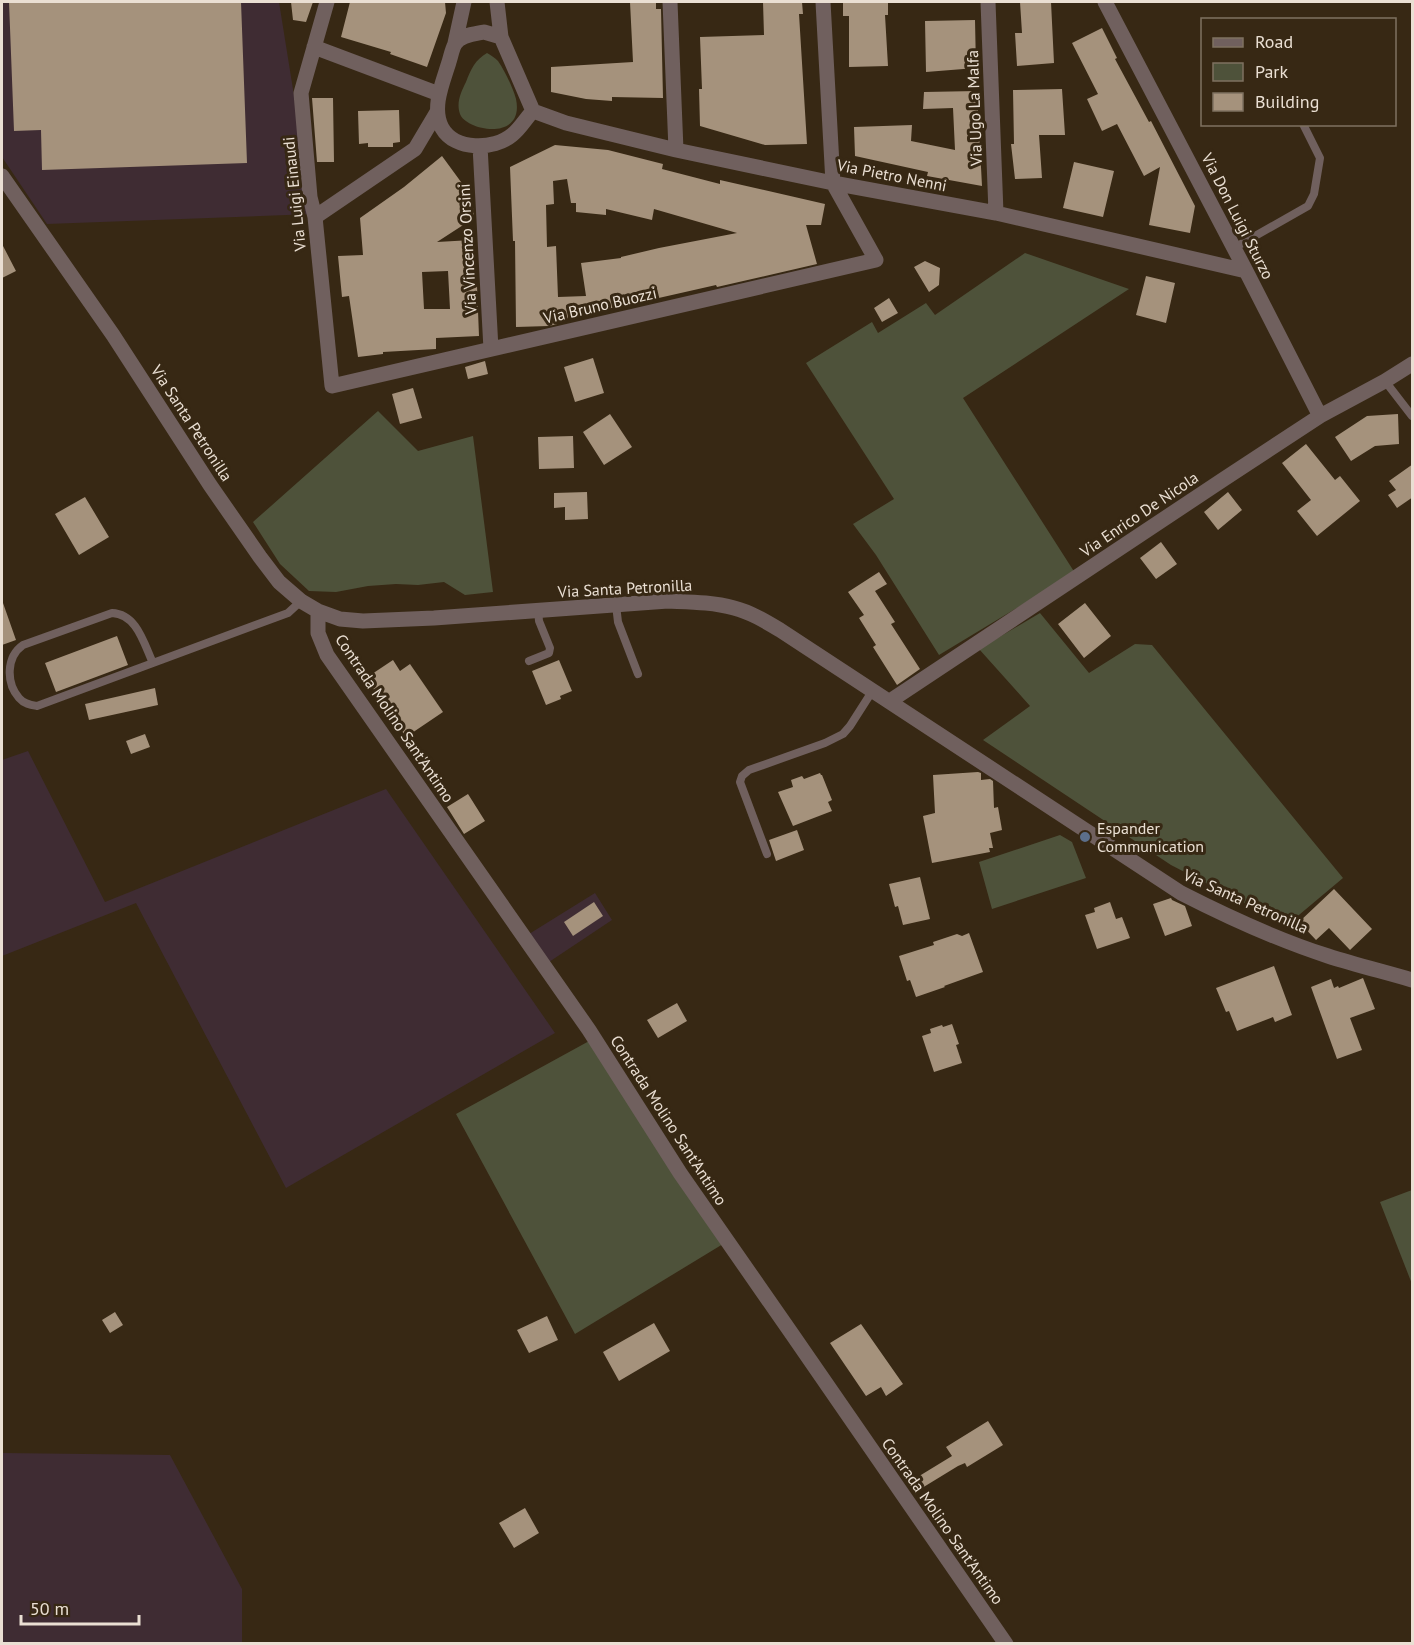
<svg xmlns="http://www.w3.org/2000/svg" width="1414" height="1645" font-family="'PT Sans',sans-serif">
  <style>
    .industrial { fill: #3f2c33 }
    .green { fill: #4e523a }
    .building { fill: #a5927c; fill-rule: evenodd }
    .lines { fill: none; stroke-linecap: round; stroke-linejoin: round }
    .service { stroke: #70605e; stroke-width: 8 }
    .minor { stroke: #70605e; stroke-width: 15 }
    .service-dot { fill: #5c6f8a; stroke: #372814; stroke-width: 2 }
    .labels { text-anchor: middle; stroke-width: 6; stroke-linejoin: round; paint-order: stroke }
    .street-label { font-size: 16px; fill: #eadfd3; stroke: #372814 }
    .poi-label { font-size: 16px; fill: #eadfd3; stroke: #372814; text-anchor: start }
  </style>
  <rect width="100%" height="100%" fill="#372814"/>
  <path class="industrial" d="M 2,2 L 279,2 L 313,214 L 47,224 L 2,157 Z
    M 28,751 L 105,902 L 386,789 L 555,1033 L 286,1188 L 136,903 L 2,956 L 2,760 Z
    M 595,893 L 612,920 L 549,962 L 529,934 Z
    M 2,1453 L 170,1455 L 242,1589 L 242,1643 L 2,1643 Z"/>
  <path class="green" d="M 487,53 C 491,55 495,58 498,61 C 505,71 513,88 516,99 C 525,142 466,131 460,114 C 456,103 461,92 466,82 C 471,69 475,60 487,53 Z
    M 1025,253 L 1129,289 L 963,398 L 1075,573 L 939,655 L 876,555 L 853,524 L 894,499 L 806,363 L 872,322 L 878,333 L 926,303 L 935,315 Z
    M 378,411 L 418,451 L 473,436 L 493,592 L 465,595 L 444,582 L 418,585 L 396,584 L 368,586 L 336,592 L 309,591 L 280,564 L 253,522 Z
    M 1040,613 L 1089,673 L 1135,644 L 1152,645 L 1343,878 L 1287,925 L 1171,865 L 983,740 L 1030,706 L 979,649 Z
    M 1060,835 L 1072,842 L 1086,878 L 992,909 L 979,862 Z
    M 591,1040 L 723,1244 L 575,1334 L 456,1114 Z
    M 1412,1190 L 1412,1189 L 1412,1284 L 1380,1202 Z"/>
  <path class="building" d="M 9,2 L 241,2 L 247,163 L 42,170 L 41,130 L 14,131 Z
    M 291,2 L 313,2 L 306,22 L 293,20 Z
    M 350,2 L 445,2 L 446,13 L 427,67 L 390,54 L 391,52 L 341,37 Z
    M 630,2 L 656,2 L 656,9 L 661,9 L 663,98 L 612,97 L 612,101 L 586,99 L 551,92 L 551,67 L 633,62 Z
    M 763,2 L 802,2 L 803,14 L 799,14 L 807,144 L 765,145 L 700,126 L 699,89 L 702,89 L 700,37 L 764,35 Z
    M 843,2 L 888,2 L 888,15 L 885,15 L 888,66 L 849,67 L 849,16 L 843,16 Z
    M 1020,2 L 1051,2 L 1054,63 L 1017,66 L 1015,33 L 1022,33 Z
    M 975,20 L 976,68 L 926,72 L 925,21 Z
    M 1102,28 L 1117,58 L 1115,59 L 1149,122 L 1151,121 L 1195,206 L 1190,233 L 1149,225 L 1160,167 L 1144,176 L 1117,124 L 1102,131 L 1087,99 L 1098,94 L 1072,43 Z
    M 1062,89 L 1065,135 L 1039,135 L 1042,178 L 1015,179 L 1011,144 L 1014,144 L 1013,90 Z
    M 977,91 L 982,186 L 927,176 L 928,172 L 855,156 L 854,127 L 912,125 L 911,141 L 955,150 L 953,108 L 923,109 L 924,92 Z
    M 312,98 L 333,98 L 334,162 L 317,162 Z
    M 399,110 L 400,142 L 393,143 L 393,147 L 368,147 L 368,143 L 359,144 L 358,111 Z
    M 555,145 L 608,150 L 663,164 L 662,169 L 720,184 L 720,180 L 825,204 L 821,225 L 806,225 L 817,264 L 717,287 L 716,285 L 619,307 L 568,314 L 568,319 L 557,318 L 557,324 L 549,326 L 516,327 L 515,241 L 513,241 L 510,167 ZM 567,179 L 571,203 L 576,203 L 576,212 L 606,215 L 606,209 L 652,220 L 654,209 L 737,233 L 659,248 L 621,257 L 621,258 L 581,263 L 586,296 L 558,297 L 556,246 L 547,247 L 546,205 L 554,204 L 553,181 Z
    M 442,156 L 472,197 L 474,218 L 437,242 L 472,240 L 475,286 L 477,286 L 479,336 L 436,338 L 436,349 L 383,352 L 383,354 L 358,357 L 349,296 L 342,297 L 338,256 L 363,255 L 360,218 L 404,187 ZM 448,271 L 450,309 L 424,309 L 422,272 Z
    M 1074,162 L 1114,171 L 1103,217 L 1063,208 Z
    M 2,244 L 16,271 L 2,278 Z
    M 925,261 L 940,268 L 939,285 L 929,292 L 914,267 Z
    M 1146,276 L 1175,283 L 1166,323 L 1136,315 Z
    M 889,298 L 898,313 L 882,322 L 874,308 Z
    M 593,358 L 604,393 L 575,402 L 564,367 Z
    M 485,361 L 488,374 L 468,379 L 465,367 Z
    M 413,388 L 422,418 L 400,424 L 392,394 Z
    M 610,414 L 632,447 L 604,465 L 583,432 Z
    M 1398,414 L 1399,444 L 1375,446 L 1351,461 L 1335,437 L 1367,416 Z
    M 573,436 L 574,468 L 539,469 L 538,437 Z
    M 1306,444 L 1335,480 L 1340,476 L 1360,501 L 1317,536 L 1297,511 L 1311,500 L 1282,463 Z
    M 1413,464 L 1413,497 L 1397,508 L 1388,495 L 1396,490 L 1389,481 Z
    M 587,492 L 588,519 L 565,520 L 565,507 L 554,508 L 554,493 Z
    M 1228,492 L 1242,510 L 1218,530 L 1204,512 Z
    M 85,497 L 109,537 L 79,555 L 55,514 Z
    M 1161,542 L 1177,564 L 1156,579 L 1140,558 Z
    M 879,572 L 887,584 L 875,591 L 895,622 L 891,624 L 920,669 L 897,685 L 873,647 L 876,645 L 859,618 L 864,615 L 848,592 Z
    M 2,603 L 3,603 L 16,640 L 2,645 Z
    M 1085,603 L 1111,636 L 1084,658 L 1058,624 Z
    M 117,636 L 128,665 L 56,692 L 45,663 Z
    M 393,660 L 400,671 L 410,664 L 443,712 L 406,737 L 366,678 Z
    M 559,660 L 572,691 L 560,696 L 561,699 L 546,705 L 532,671 Z
    M 155,688 L 158,705 L 89,720 L 85,704 Z
    M 145,734 L 150,747 L 131,754 L 126,741 Z
    M 978,772 L 981,773 L 981,780 L 990,779 L 993,781 L 994,808 L 998,807 L 1002,830 L 990,833 L 993,848 L 989,848 L 990,852 L 932,863 L 923,816 L 935,813 L 933,775 Z
    M 820,773 L 821,775 L 822,775 L 832,800 L 828,802 L 832,811 L 793,826 L 778,792 L 793,787 L 791,780 L 802,776 L 804,779 Z
    M 468,794 L 485,821 L 464,834 L 447,807 Z
    M 797,830 L 804,850 L 776,861 L 769,840 Z
    M 920,877 L 930,919 L 903,925 L 898,906 L 895,907 L 889,884 Z
    M 1334,889 L 1372,929 L 1350,950 L 1329,928 L 1316,940 L 1299,922 Z
    M 1171,898 L 1172,900 L 1185,906 L 1192,926 L 1165,936 L 1153,904 Z
    M 594,902 L 603,916 L 573,936 L 564,922 Z
    M 1110,902 L 1116,919 L 1122,917 L 1130,938 L 1097,949 L 1085,915 L 1095,912 L 1094,908 Z
    M 969,933 L 983,972 L 944,986 L 945,987 L 916,997 L 910,980 L 907,981 L 899,956 L 934,945 L 933,942 L 957,934 L 962,936 Z
    M 1274,966 L 1292,1015 L 1275,1022 L 1273,1017 L 1237,1031 L 1229,1011 L 1226,1012 L 1216,988 Z
    M 1363,978 L 1375,1009 L 1350,1018 L 1362,1050 L 1337,1059 L 1311,987 L 1331,979 L 1334,988 L 1338,986 L 1339,988 Z
    M 677,1003 L 687,1021 L 658,1038 L 647,1020 Z
    M 952,1024 L 959,1044 L 956,1045 L 962,1063 L 934,1072 L 922,1036 L 931,1033 L 930,1029 L 942,1025 L 943,1027 Z
    M 115,1312 L 123,1325 L 110,1333 L 102,1320 Z
    M 547,1316 L 558,1340 L 529,1353 L 517,1330 Z
    M 654,1323 L 670,1351 L 619,1381 L 603,1352 Z
    M 861,1324 L 903,1384 L 886,1396 L 881,1387 L 866,1396 L 830,1343 Z
    M 988,1421 L 1003,1445 L 967,1467 L 965,1463 L 958,1466 L 922,1488 L 916,1478 L 952,1456 L 946,1447 Z
    M 525,1508 L 539,1533 L 514,1548 L 499,1523 Z"/>
  <g class="lines">
    <path class="service" d="M 1234,248 L 1308,206 L 1314,194 L 1320,158 L 1303,124
      M 1385,381 L 1412,416
      M 616,605 L 618,622 L 638,674
      M 529,661 L 549,653 L 550,648 L 539,621 L 538,610
      M 153,663 C 144,644 137,614 112,613 L 23,645 C 6,657 6,683 19,698 C 24,704 31,705 37,706 L 288,613 L 301,601
      M 767,854 L 740,782 L 742,776 L 749,770 L 825,743 L 843,734 L 850,726 L 873,690"/>
    <path class="minor" d="M 327,2 L 301,93 L 310,197 L 315,217 L 332,386 L 876,260 L 833,183 L 823,2
      M 497,2 L 501,37
      M 670,2 L 676,150
      M 988,2 L 996,213
      M 1105,2 L 1246,271 L 1320,416
      M 484,32 L 501,37 L 533,111 C 526,118 520,129 512,135 C 494,150 455,151 442,128 C 431,108 443,82 449,62 C 451,56 452,49 455,44 C 460,35 474,34 484,32 Z
      M 455,43 L 464,2
      M 314,47 L 439,94
      M 533,111 L 566,123 L 676,150 L 833,183 L 996,213 L 1246,271
      M 480,146 L 491,349
      M 2,176 L 113,335 L 210,485 L 260,557 L 279,582 L 301,601 L 318,611 L 340,619 L 363,621 L 434,618 L 668,601 C 690,602 712,602 734,608 C 750,612 765,621 780,630 L 1181,893 C 1228,917 1278,940 1328,956 C 1356,965 1385,972 1412,980
      M 315,217 L 415,149 L 437,112
      M 318,611 L 318,633 L 327,655 L 589,1030 L 680,1173 L 792,1334 L 1006,1644
      M 890,701 L 1224,479 L 1320,416 L 1385,381 L 1412,364"/>
  </g>
  <circle class="service-dot" cx="1085" cy="837" r="6"/>
  <g class="labels">
    <g class="street-label">
      <text transform="translate(974 108) rotate(-92)" y="6">Via Ugo La Malfa</text>
      <text transform="translate(892 175) rotate(11)" y="6">Via Pietro Nenni</text>
      <text transform="translate(294 194) rotate(-96)" y="6">Via Luigi Einaudi</text>
      <text transform="translate(1238 216) rotate(63)" y="6">Via Don Luigi Sturzo</text>
      <text transform="translate(467 249) rotate(-93)" y="6">Via Vincenzo Orsini</text>
      <text transform="translate(600 305) rotate(-13)" y="6">Via Bruno Buozzi</text>
      <text transform="translate(192 423) rotate(57)" y="6">Via Santa Petronilla</text>
      <text transform="translate(1139 514) rotate(-34)" y="6">Via Enrico De Nicola</text>
      <text transform="translate(625 588) rotate(-3)" y="6">Via Santa Petronilla</text>
      <text transform="translate(395 718) rotate(56)" y="6">Contrada Molino Sant'Antimo</text>
      <text transform="translate(1246 901) rotate(24)" y="6">Via Santa Petronilla</text>
      <text transform="translate(669 1120) rotate(57)" y="6">Contrada Molino Sant'Antimo</text>
      <text transform="translate(943 1521) rotate(55)" y="6">Contrada Molino Sant'Antimo</text>
    </g>
    <g class="poi-label">
      <text x="1097" y="834">Espander<tspan x="1097" dy="18">Communication</tspan></text>
    </g>
  </g>
  <rect width="1414" height="1645" fill="none" stroke="#eadfd3" stroke-width="6"/>
  <rect x="1201" y="18" width="195" height="108" fill="#372814" stroke="#7f7160" stroke-width="1.5"/>
  <rect x="1213" y="38" width="30" height="9" fill="#70605e" stroke="#7f7160" stroke-width="1.5"/>
  <text x="1255" y="48" font-size="18" fill="#eadfd3">Road</text>
  <rect x="1213" y="63" width="30" height="18" fill="#4e523a" stroke="#7f7160" stroke-width="1.5"/>
  <text x="1255" y="78" font-size="18" fill="#eadfd3">Park</text>
  <rect x="1213" y="93" width="30" height="18" fill="#a5927c" stroke="#7f7160" stroke-width="1.5"/>
  <text x="1255" y="108" font-size="18" fill="#eadfd3">Building</text>
  <path d="M21 1615v9h118v-9" fill="none" stroke="#eadfd3" stroke-width="3"/>
  <text x="30" y="1615" font-size="18" fill="#eadfd3" stroke="#372814" stroke-width="4.5" paint-order="stroke">50 m</text>
</svg>
